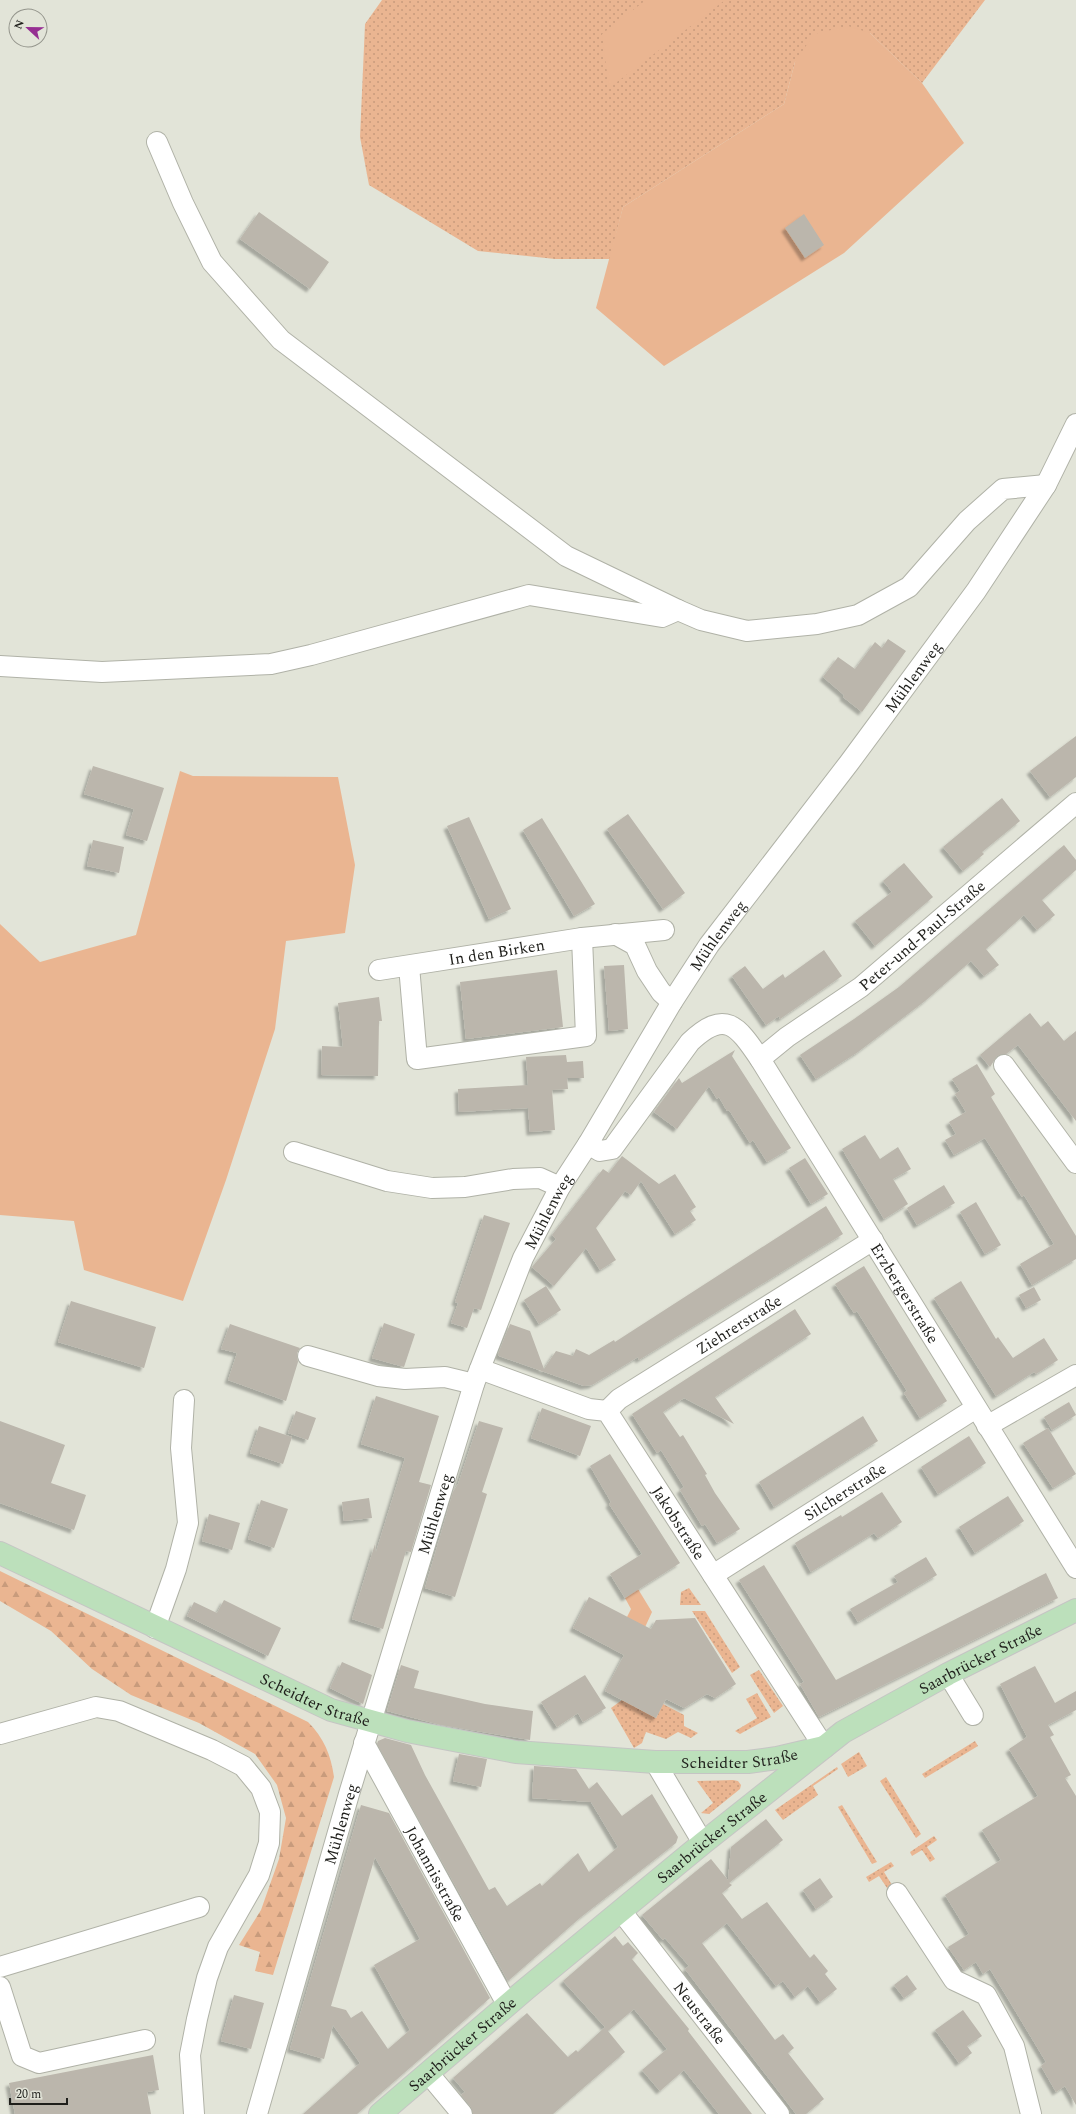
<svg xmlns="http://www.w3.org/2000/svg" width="1076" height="2114" font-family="Spectral,serif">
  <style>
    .grass { fill: url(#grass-dots) }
    .forest { fill: url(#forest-firs) }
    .green { fill: #eab591 }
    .building { fill: #bbb6ac; fill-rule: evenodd; filter: url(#shadow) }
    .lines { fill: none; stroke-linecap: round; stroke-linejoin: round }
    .minor-casing { stroke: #b0b2a7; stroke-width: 22 }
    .major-casing { stroke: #c5c5c4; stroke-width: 24 }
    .minor { stroke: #fff; stroke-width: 20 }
    .major { stroke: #bce0bb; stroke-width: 22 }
    .labels { text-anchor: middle; stroke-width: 4; stroke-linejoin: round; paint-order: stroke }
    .street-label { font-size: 16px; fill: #1f1f1b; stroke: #e2e4d8 }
  </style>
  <defs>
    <pattern id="grass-dots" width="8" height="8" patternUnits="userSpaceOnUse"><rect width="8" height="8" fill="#eab591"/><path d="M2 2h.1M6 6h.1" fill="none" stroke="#c89b7c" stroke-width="1.8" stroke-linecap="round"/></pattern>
    <pattern id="forest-firs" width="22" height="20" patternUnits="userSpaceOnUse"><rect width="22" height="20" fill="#eab591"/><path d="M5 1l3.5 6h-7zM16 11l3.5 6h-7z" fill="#c89b7c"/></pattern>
    <filter id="shadow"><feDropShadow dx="-3.5" dy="3.5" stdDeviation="1" flood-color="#0004"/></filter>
  </defs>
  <rect width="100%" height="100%" fill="#e2e4d8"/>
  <path class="grass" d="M 382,0 L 985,0 L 922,83 L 870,33 L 795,62 L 784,104 L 623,207 L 610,259 L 555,259 L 478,251 L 369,185 L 360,137 L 365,24 Z
    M 689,1588 L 701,1605 L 680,1605 L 681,1592 Z
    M 692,1611 L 705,1611 L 740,1667 L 732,1673 Z
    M 759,1670 L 783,1706 L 774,1713 L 750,1675 Z
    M 757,1693 L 771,1717 L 740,1734 L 735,1731 L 757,1718 L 746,1699 Z
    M 622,1700 L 656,1718 L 663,1704 L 684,1715 L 684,1726 L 698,1733 L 691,1738 L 678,1732 L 666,1739 L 646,1732 L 642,1743 L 634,1748 L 611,1708 Z
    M 975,1741 L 978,1746 L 925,1778 L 922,1774 Z
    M 859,1752 L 867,1766 L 848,1777 L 841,1764 Z
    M 837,1767 L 838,1769 L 813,1786 L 818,1795 L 783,1820 L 775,1810 Z
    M 886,1777 L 921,1834 L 916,1838 L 880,1781 Z
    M 733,1780 L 738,1781 L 741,1785 L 740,1789 L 709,1814 L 701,1813 L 713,1803 L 697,1781 Z
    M 842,1805 L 877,1862 L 872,1864 L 838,1807 Z
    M 934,1836 L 937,1840 L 927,1847 L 935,1859 L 930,1862 L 922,1850 L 912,1856 L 910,1852 Z
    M 891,1862 L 894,1866 L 884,1872 L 892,1885 L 887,1888 L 879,1876 L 869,1882 L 866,1877 Z"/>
  <path class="forest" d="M 0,1571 L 308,1722 C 324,1738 331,1755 334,1777 L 273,1975 L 255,1971 L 260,1952 L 239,1945 L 261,1910 L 279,1859 L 286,1818 L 277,1785 L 255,1754 L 199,1723 L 131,1695 L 92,1669 L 51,1631 L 0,1601 Z"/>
  <path class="green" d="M 646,0 L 725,0 L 609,88 L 602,34 Z
    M 848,26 L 870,33 L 922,83 L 964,143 L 844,253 L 664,366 L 596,308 L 623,207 L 784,104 L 795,62 L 814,34 Z
    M 180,771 L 193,776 L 338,777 L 355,865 L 345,933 L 286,941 L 275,1029 L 226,1180 L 183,1301 L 84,1270 L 74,1221 L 0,1215 L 0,924 L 40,962 L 136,935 Z
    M 638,1589 L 652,1612 L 641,1636 L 627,1617 L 631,1609 L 625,1598 Z"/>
  <path class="building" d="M 259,212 L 329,262 L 310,289 L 240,239 Z
    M 804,214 L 824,245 L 805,258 L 785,228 Z
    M 888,639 L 906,651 L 862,712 L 843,697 L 844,695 L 823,677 L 838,657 L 855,669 L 875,642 L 882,648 Z
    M 1076,736 L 1076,777 L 1050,797 L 1030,771 Z
    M 93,766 L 164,788 L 147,841 L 126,835 L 134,809 L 84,794 Z
    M 1002,798 L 1020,821 L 982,852 L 984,854 L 963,871 L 943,847 Z
    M 628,814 L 685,893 L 663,909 L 607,829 Z
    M 469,817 L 511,909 L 489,919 L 447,826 Z
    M 542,818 L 595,904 L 574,916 L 523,830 Z
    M 93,840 L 124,847 L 119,873 L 87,866 Z
    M 1064,845 L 1076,860 L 1076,870 L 1042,900 L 1055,915 L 1037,930 L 1024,915 L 986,949 L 999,965 L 984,976 L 971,961 L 925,1001 L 858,1052 L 816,1079 L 800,1055 L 854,1019 L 899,987 Z
    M 904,863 L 933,897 L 875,946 L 855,921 L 892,892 L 883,881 Z
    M 824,950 L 842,976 L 780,1019 L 779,1016 L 766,1025 L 732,976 L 745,966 L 763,989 L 783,974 L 785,978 Z
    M 624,965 L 628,1029 L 609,1031 L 604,966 Z
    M 557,970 L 563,1027 L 466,1039 L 460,982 Z
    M 379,997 L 382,1021 L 379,1021 L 378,1076 L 321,1075 L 322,1046 L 343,1047 L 338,1003 Z
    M 1030,1013 L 1041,1027 L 1048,1021 L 1064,1041 L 1076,1031 L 1076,1121 L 1018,1045 L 1006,1054 L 997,1056 L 990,1067 L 980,1055 Z
    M 735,1050 L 732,1056 L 791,1148 L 767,1162 L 753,1140 L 750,1143 L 729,1110 L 727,1111 L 719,1097 L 717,1099 L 709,1086 L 677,1129 L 654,1112 L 679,1078 L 682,1083 Z
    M 566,1055 L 567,1062 L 583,1061 L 584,1078 L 567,1078 L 568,1089 L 552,1090 L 555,1130 L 530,1132 L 528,1108 L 459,1112 L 458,1089 L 528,1085 L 526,1057 Z
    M 977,1064 L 995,1094 L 991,1097 L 1076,1236 L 1076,1259 L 1032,1285 L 1020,1264 L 1054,1244 L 1024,1195 L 1022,1197 L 985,1138 L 954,1155 L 945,1140 L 956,1134 L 949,1122 L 966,1112 L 955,1094 L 960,1091 L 952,1079 Z
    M 865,1135 L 880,1159 L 898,1147 L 911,1169 L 893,1179 L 908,1204 L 884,1219 L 842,1149 Z
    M 622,1156 L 659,1184 L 675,1174 L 696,1207 L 690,1211 L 696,1220 L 675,1234 L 641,1181 L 631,1195 L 625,1191 L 596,1228 L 616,1260 L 600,1270 L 586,1248 L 554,1286 L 532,1267 L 556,1239 L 552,1235 L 603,1169 L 609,1173 Z
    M 805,1158 L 828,1194 L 811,1204 L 789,1168 Z
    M 944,1185 L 955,1203 L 917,1225 L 907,1208 Z
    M 976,1202 L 1001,1245 L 985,1254 L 960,1212 Z
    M 826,1206 L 843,1234 L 639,1360 L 638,1357 L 592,1385 L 584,1386 L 499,1356 L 498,1354 L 510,1324 L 530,1331 L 544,1369 L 556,1351 L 573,1356 L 576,1349 L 589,1355 L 614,1340 L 615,1342 Z
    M 484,1215 L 510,1223 L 481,1310 L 474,1308 L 467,1328 L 451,1323 L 458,1303 L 455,1302 Z
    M 864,1266 L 947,1401 L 920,1418 L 904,1393 L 907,1391 L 857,1311 L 854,1313 L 835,1284 Z
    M 961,1281 L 996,1339 L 998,1337 L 1013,1358 L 1044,1338 L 1058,1360 L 1036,1374 L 1034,1372 L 996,1396 L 934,1298 Z
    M 546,1286 L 561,1310 L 539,1324 L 524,1300 Z
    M 1034,1287 L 1041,1300 L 1026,1308 L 1019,1295 Z
    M 71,1301 L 156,1327 L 144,1368 L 58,1342 Z
    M 795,1309 L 811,1334 L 715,1397 L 734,1424 L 684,1398 L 663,1412 L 680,1437 L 683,1435 L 707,1474 L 705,1475 L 715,1493 L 740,1529 L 717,1543 L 705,1524 L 702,1526 L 680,1490 L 684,1487 L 661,1450 L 657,1453 L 632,1414 Z
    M 384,1323 L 415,1334 L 404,1367 L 372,1358 Z
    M 230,1324 L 300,1348 L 297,1353 L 298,1362 L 286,1401 L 228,1380 L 237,1353 L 221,1349 Z
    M 376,1396 L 439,1416 L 419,1482 L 431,1485 L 411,1552 L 406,1551 L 383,1629 L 352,1619 L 375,1544 L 376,1552 L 405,1458 L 361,1444 Z
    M 1069,1402 L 1076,1415 L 1052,1430 L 1044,1417 Z
    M 542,1408 L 591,1426 L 580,1456 L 531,1438 Z
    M 296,1411 L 316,1418 L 308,1440 L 288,1433 Z
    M 863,1416 L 878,1441 L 774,1507 L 759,1482 Z
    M 0,1421 L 65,1445 L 51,1483 L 86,1495 L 74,1530 L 0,1503 Z
    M 479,1421 L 503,1428 L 482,1492 L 487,1494 L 455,1597 L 425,1588 L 453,1492 L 458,1484 Z
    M 259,1426 L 292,1437 L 283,1464 L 250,1453 Z
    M 1048,1428 L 1076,1474 L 1053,1488 L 1023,1443 Z
    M 969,1436 L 986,1463 L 938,1494 L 921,1467 Z
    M 610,1454 L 680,1563 L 625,1598 L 610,1574 L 642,1554 L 609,1504 L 611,1502 L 590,1466 Z
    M 882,1492 L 902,1522 L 878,1538 L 874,1533 L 811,1572 L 795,1543 L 841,1515 L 842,1517 Z
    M 1008,1496 L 1024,1521 L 975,1553 L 959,1527 Z
    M 369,1498 L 372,1518 L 344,1521 L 342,1502 Z
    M 261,1500 L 288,1509 L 274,1548 L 248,1539 Z
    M 209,1514 L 240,1523 L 232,1550 L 202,1541 Z
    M 926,1557 L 937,1575 L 858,1622 L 850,1609 L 898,1582 L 894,1576 Z
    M 764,1565 L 836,1680 L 1046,1573 L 1058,1598 L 819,1717 L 800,1684 L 804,1682 L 739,1580 Z
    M 589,1597 L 651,1629 L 656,1620 L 695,1618 L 736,1684 L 715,1698 L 707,1694 L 684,1708 L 666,1699 L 656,1718 L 605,1691 L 624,1655 L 573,1628 Z
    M 224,1600 L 281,1628 L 268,1656 L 187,1616 L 194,1602 L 217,1613 Z
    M 342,1662 L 372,1675 L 363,1704 L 330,1688 Z
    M 401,1665 L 419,1671 L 414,1688 L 485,1704 L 533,1711 L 530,1740 L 441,1725 L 387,1711 Z
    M 1035,1666 L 1055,1703 L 1076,1691 L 1076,1710 L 1048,1725 L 1054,1735 L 1050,1737 L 1071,1775 L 1065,1778 L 1076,1796 L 1076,2105 L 1065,2086 L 1056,2092 L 1041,2066 L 1046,2062 L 990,1969 L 983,1974 L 976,1962 L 964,1970 L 948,1947 L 969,1934 L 945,1895 L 1001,1860 L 982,1830 L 1038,1796 L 1009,1749 L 1027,1737 L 1000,1684 Z
    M 585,1675 L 606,1708 L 583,1722 L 578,1713 L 557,1727 L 541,1702 Z
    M 385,1738 L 411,1745 L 425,1775 L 489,1890 L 495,1887 L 507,1906 L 540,1883 L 542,1886 L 578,1853 L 589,1872 L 618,1847 L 591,1802 L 532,1798 L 534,1766 L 576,1769 L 589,1789 L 597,1782 L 622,1816 L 652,1794 L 678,1837 L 676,1843 L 581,1917 L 508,1981 L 377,1744 L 378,1741 Z
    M 459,1754 L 487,1759 L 481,1787 L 453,1781 Z
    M 361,1805 L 389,1813 L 490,1998 L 357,2114 L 303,2114 L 360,2063 L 333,2025 L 324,2059 L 290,2049 ZM 375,1857 L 420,1939 L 374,1965 L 410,2030 L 388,2049 L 362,2011 L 351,2018 L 346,2010 L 331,2006 Z
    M 766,1819 L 783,1840 L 729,1883 L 732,1885 L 722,1893 L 742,1919 L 767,1902 L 810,1958 L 814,1954 L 828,1971 L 825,1974 L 837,1989 L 820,2002 L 808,1986 L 795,1997 L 783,1981 L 776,1986 L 727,1923 L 702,1943 L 775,2040 L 783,2034 L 794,2048 L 788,2053 L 824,2099 L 806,2114 L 796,2114 L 685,1969 L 689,1966 L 665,1938 L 663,1940 L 642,1915 L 711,1859 L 728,1880 L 731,1847 Z
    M 820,1878 L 833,1897 L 816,1909 L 803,1890 Z
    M 615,1936 L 623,1946 L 628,1942 L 638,1953 L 632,1959 L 689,2029 L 688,2031 L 752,2114 L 719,2114 L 684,2070 L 660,2091 L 642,2070 L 667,2049 L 634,2009 L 608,2031 L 625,2052 L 553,2114 L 473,2114 L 471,2107 L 461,2095 L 465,2092 L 453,2078 L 527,2013 L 568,2057 L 576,2050 L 578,2052 L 605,2027 L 563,1981 Z
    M 907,1975 L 917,1989 L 904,1998 L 894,1985 Z
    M 234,1995 L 264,2003 L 251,2049 L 221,2041 Z
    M 963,2010 L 982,2036 L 967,2046 L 972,2053 L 959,2063 L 935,2030 Z
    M 153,2055 L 159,2090 L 147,2092 L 151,2114 L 15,2114 L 9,2083 Z"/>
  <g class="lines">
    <defs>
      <g id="minor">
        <path d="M 157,142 L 183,203 L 212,262 L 281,340 L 566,556 L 678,610"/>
        <path d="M 0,666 L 102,672 L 271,664 L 311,655 L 529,595 L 662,617 L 678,610 L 701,620 L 747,631 L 817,624 L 858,615 L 909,587 L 967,521 L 1003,489 L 1046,485"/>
        <path d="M 615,934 L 635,945 L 647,971 L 661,992 L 672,1002"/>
        <path d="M 409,966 L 417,1059 L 586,1036 L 582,938"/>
        <path id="s1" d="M 379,970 L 582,938 L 664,930"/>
        <path id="s2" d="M 760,1059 L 787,1037 L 861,987 L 1076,803"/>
        <path d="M 1004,1065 L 1076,1163"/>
        <path id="s3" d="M 588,1144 L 600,1151 L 612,1149 L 690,1042 C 725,1009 737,1025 760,1059 L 1076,1568"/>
        <path d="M 294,1152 L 387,1181 L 432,1188 L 465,1187 L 513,1179 L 540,1178 L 560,1187"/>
        <path d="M 308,1356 L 378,1376 L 405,1379 L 445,1377 L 474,1384"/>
        <path id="s4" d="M 480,1369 L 589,1409 L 607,1411 L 824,1747"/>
        <path id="s5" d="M 607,1411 L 619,1399 L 873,1240"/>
        <path d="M 987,1426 L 1076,1375"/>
        <path id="s6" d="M 713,1575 L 976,1408"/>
        <path d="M 155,1628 L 176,1569 L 188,1523 L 181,1448 L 184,1400"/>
        <path d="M 948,1674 L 973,1715"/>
        <path d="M 0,1734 L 96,1707 L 119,1711 L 212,1750 L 243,1766 L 261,1788 L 270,1812 L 269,1843 L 259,1875 L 218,1947 L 207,1978 L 197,2019 L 190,2055 L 194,2114"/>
        <path id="s7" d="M 364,1743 L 502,1995 L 509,2004"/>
        <path d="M 655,1762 L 703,1843"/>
        <path d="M 897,1893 L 954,1980 L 986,1995 L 1014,2046 L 1031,2114"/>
        <path id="s8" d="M 621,1911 L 779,2114"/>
        <path d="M 0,1967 L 199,1907"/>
        <path d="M 0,1987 L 22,2056 L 39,2063 L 145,2040"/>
        <path d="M 428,2073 L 462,2114"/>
        <path id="s9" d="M 257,2114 L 349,1794 L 474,1384 L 523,1258 L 560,1187 L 588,1144 L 672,1002 L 709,945 L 849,763 L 976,591 L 1046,485 L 1076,424"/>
      </g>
      <g id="major">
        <path id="s10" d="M 0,1553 L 331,1710 L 407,1731 L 516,1752 L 655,1762 L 748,1762 L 777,1758 L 824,1747"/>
        <path id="s11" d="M 380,2114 L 526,1989 L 703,1843 L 843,1732 L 948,1674 L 1076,1610"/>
      </g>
    </defs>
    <use href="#minor" class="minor-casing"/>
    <use href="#major" class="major-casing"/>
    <use href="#minor" class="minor"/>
    <use href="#major" class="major"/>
  </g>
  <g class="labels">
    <g class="street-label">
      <text dy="6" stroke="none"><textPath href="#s9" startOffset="1598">Mühlenweg</textPath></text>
      <text dy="6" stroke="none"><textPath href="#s2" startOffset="204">Peter-und-Paul-Straße</textPath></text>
      <text dy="6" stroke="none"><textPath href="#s9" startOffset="1274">Mühlenweg</textPath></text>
      <text dy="6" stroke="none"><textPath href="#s1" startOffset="119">In den Birken</textPath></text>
      <text dy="6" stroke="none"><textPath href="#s9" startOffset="950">Mühlenweg</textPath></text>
      <text dy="6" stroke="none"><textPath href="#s3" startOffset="525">Erzbergerstraße</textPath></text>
      <text dy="6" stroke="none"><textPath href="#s5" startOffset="158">Ziehrerstraße</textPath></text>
      <text dy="6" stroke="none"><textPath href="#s6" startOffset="156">Silcherstraße</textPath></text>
      <text dy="6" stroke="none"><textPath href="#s9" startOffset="626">Mühlenweg</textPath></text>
      <text dy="6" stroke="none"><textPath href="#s4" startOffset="267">Jakobstraße</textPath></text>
      <text dy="6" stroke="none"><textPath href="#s11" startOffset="756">Saarbrücker Straße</textPath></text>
      <text dy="6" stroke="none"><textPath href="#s10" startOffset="348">Scheidter Straße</textPath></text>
      <text dy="6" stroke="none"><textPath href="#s10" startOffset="780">Scheidter Straße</textPath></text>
      <text dy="6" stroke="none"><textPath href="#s9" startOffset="302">Mühlenweg</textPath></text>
      <text dy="6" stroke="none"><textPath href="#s11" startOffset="432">Saarbrücker Straße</textPath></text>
      <text dy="6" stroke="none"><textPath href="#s7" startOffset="149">Johannisstraße</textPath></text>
      <text dy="6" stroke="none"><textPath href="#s8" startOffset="129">Neustraße</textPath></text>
      <text dy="6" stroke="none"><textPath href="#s11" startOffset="108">Saarbrücker Straße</textPath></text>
    </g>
  </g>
  <g transform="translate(28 28) rotate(292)"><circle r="19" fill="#e2e4d8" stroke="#94958c"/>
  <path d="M0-3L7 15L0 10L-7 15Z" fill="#962e92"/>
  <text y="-6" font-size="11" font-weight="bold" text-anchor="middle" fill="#1f1f1b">N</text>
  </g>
  <path d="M10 2098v6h57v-6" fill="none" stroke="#1f1f1b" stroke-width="2"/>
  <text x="16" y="2098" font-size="12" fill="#1f1f1b" stroke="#e2e4d8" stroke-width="3" paint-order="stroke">20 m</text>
</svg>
